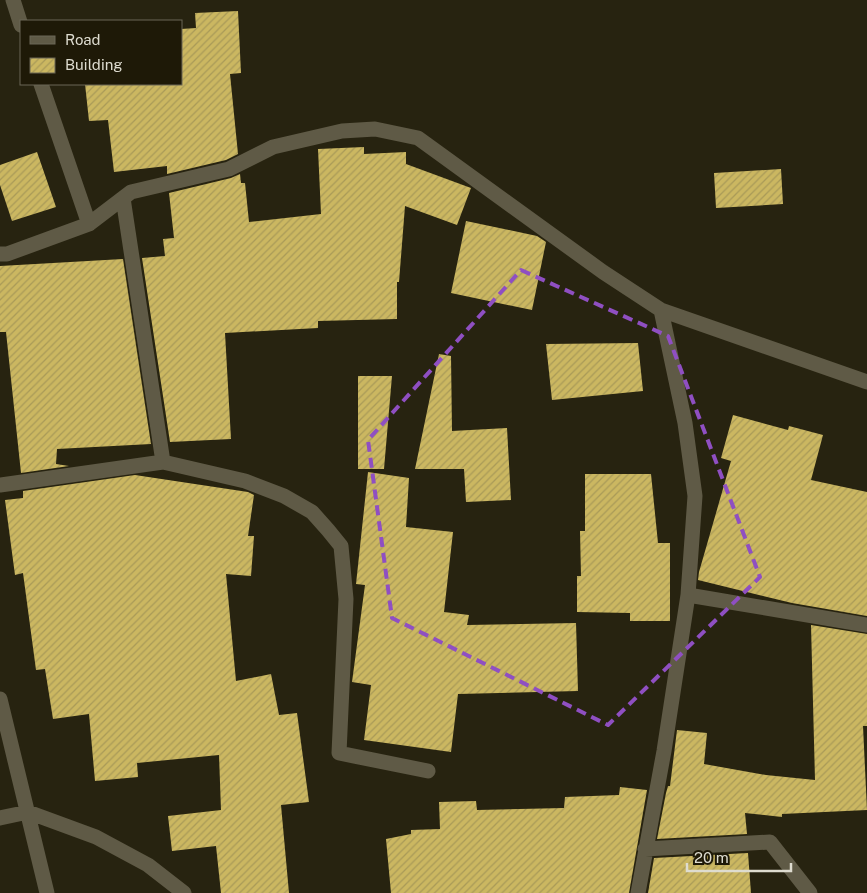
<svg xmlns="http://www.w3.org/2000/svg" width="867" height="893" font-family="'Public Sans',sans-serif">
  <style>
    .building { fill: url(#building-hatch) }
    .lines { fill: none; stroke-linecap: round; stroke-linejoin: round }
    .street { stroke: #5f5a46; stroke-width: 15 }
    .marked { fill: none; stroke: #8f4fc2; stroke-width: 4; stroke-dasharray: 10 6; stroke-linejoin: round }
  </style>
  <defs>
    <pattern id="building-hatch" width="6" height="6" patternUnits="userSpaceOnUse" patternTransform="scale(1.25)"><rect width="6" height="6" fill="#cbb761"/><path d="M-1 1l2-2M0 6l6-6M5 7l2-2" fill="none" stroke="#a99a58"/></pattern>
  </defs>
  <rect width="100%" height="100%" fill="#272310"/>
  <path class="building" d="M 238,11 L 241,73 L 230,74 L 238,154 L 226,160 L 167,174 L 167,166 L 114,172 L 108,120 L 89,121 L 85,84 L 181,84 L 181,29 L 196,28 L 195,13 Z
    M 364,147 L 364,154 L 406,152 L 406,164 L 471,188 L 457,225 L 405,206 L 399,282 L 397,282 L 397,319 L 318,321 L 318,328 L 225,333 L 231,439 L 170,442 L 142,258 L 165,256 L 163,239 L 174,238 L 169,193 L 231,178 L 240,174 L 241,183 L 245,183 L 249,222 L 321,214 L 318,149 Z
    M 37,152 L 56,207 L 12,221 L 0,185 L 0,165 Z
    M 781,169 L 783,204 L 716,208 L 714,173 Z
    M 466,221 L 537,236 L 546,242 L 532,310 L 451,293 Z
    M 123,259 L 151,444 L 57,449 L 56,464 L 69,466 L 21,473 L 6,332 L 0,332 L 0,266 Z
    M 638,343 L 643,391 L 552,400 L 546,344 Z
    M 439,354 L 451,356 L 452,431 L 507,428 L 511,500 L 466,502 L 464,469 L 415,469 Z
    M 358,376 L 392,376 L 384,469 L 358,469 Z
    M 733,415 L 788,430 L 789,426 L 823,435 L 811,480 L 867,492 L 867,616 L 792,603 L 698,580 L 699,572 L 731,461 L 721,458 Z
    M 368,472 L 409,478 L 406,527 L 453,532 L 444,612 L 469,615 L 467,625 L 576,623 L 578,691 L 458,694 L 451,752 L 364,740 L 371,685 L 352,682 L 365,585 L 356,584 Z
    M 585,474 L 651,474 L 658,543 L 670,543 L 670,621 L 630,621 L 630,613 L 577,612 L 577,576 L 581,576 L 580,531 L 585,531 Z
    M 135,475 L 248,492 L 254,495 L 248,536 L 254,536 L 251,576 L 226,574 L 236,681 L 271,674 L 279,715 L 297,713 L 309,802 L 281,805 L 289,893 L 221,893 L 216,846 L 172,851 L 168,816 L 221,810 L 219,755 L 137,763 L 138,777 L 95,781 L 89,714 L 53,719 L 45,669 L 36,670 L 23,573 L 15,575 L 5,500 L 23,498 L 23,491 Z
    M 811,625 L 867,634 L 867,726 L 863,726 L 867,810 L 782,814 L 782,817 L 745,813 L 747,834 L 657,839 L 666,793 L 668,786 L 670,786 L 677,730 L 707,733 L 704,764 L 766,775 L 815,780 Z
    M 620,787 L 647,790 L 629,893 L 391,893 L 386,839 L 411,834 L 411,830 L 440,829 L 439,802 L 476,801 L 477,810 L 564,808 L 565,797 L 619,795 Z
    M 748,853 L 751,893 L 648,893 L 654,858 Z"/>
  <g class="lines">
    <path class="street" d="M 13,0 L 21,25
      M 41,84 L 89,224 L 131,192 L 229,169 L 273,147 L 342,131 L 375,129 L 418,138 L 603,272 L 661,310
      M 123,198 L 163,462 L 245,481 L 284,496 L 312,512 L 328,530 L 341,546 L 346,599 L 339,753 L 428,771
      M 0,254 L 7,254 L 89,224
      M 0,485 L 163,462
      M 688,595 L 867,625
      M 0,699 L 47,893
      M 0,818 L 28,812 L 96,837 L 148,865 L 184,893
      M 645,849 L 770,842 L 810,893
      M 638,893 L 664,751 L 688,595 L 695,496 L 685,423 L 661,310 L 867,382"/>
  </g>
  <path class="marked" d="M 521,270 L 668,336 L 760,577 L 608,725 L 392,618 L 368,440 Z"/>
  <rect x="20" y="20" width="162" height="65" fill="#1e1907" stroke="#6b6757"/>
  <rect x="30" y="36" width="25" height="8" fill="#5f5a46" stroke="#6b6757"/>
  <text x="65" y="45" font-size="15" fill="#dedcd0">Road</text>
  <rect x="30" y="58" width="25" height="15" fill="url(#building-hatch)" stroke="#6b6757"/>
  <text x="65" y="70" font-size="15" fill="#dedcd0">Building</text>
  <path d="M687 863v8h104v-8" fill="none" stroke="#dedcd0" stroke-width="2.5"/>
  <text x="694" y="863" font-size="15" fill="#dedcd0" stroke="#1e1907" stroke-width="4" paint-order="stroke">20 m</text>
</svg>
